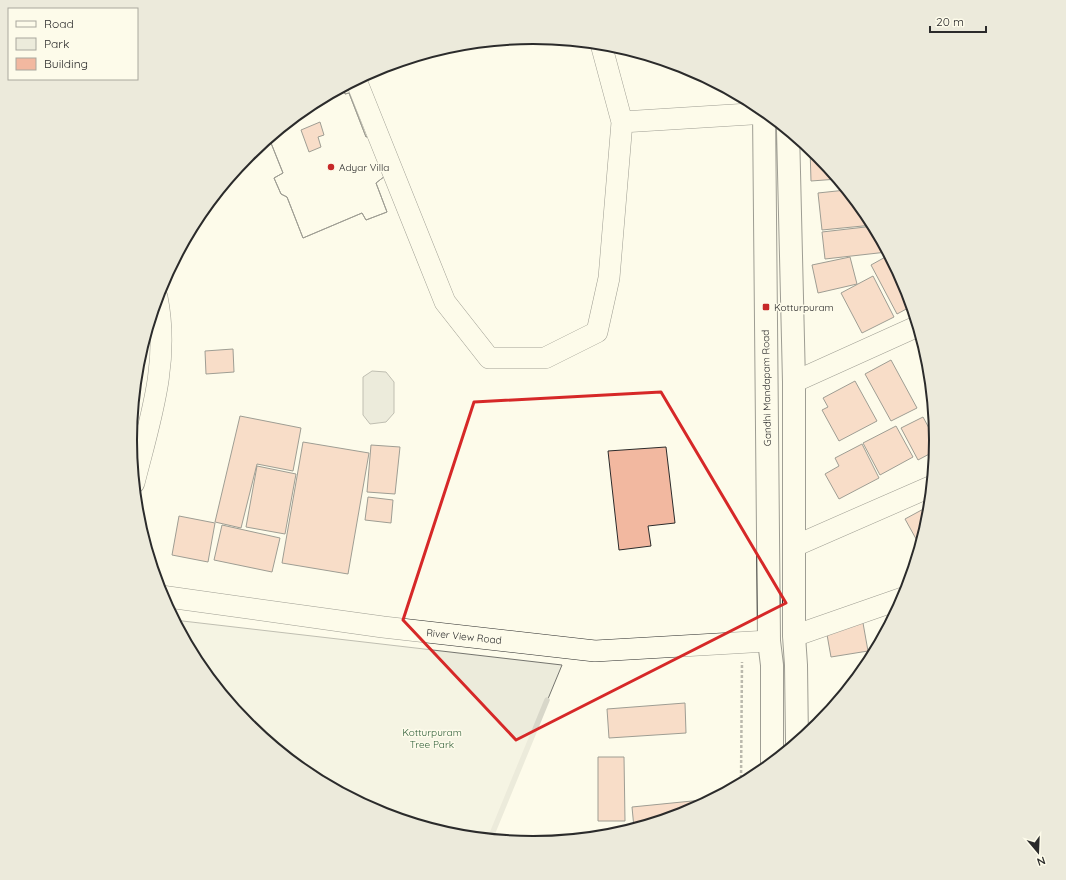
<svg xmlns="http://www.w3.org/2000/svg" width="1066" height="880" font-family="Quicksand,sans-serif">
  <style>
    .green { fill: #ecebdb; stroke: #74746e }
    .water { fill: #d8d7c9; stroke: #74746e }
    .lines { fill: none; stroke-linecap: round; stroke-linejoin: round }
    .stream { stroke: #d8d7c9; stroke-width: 5.5 }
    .building { fill: #f2b8a0; stroke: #2b2b2b; fill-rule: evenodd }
    .minor-casing { stroke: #2b2b2b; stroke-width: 22 }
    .major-casing { stroke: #2b2b2b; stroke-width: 24 }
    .path { stroke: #6a6964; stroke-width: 2.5; stroke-dasharray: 3 2; stroke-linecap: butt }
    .minor { stroke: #fdfbea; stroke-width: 21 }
    .major { stroke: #fdfbea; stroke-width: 22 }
    .marked { fill: none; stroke: #d62828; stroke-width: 3; stroke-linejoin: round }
    .poi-dot { fill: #c62828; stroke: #fdfbea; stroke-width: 1.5 }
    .labels { text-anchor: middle; stroke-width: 3; stroke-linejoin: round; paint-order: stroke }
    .poi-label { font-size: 10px; fill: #2b2b2b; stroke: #fdfbea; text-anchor: start }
    .street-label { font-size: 10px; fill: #2b2b2b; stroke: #fdfbea }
    .park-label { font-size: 10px; fill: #34623c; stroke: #fdfbea }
    .rim { fill: none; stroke: #2b2b2b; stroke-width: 2 }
  </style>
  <rect width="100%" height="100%" fill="#fdfbea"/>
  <path class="green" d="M 174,620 L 562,665 L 490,839 L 454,835 L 379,812 L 309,775 L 248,725 L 198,664 Z"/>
  <path class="water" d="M 372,371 L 386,372 L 394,382 L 394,413 L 386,422 L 370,424 L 363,415 L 363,377 Z"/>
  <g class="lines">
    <path class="stream" d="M 490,839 L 547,700"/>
  </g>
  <path class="building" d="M 343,87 L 345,94 L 349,93 L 366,137 L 374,134 L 385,176 L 376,183 L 387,212 L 366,220 L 362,213 L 303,238 L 287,197 L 281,194 L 274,178 L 283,173 L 269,138 L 309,105 ZM 320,122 L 324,135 L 318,137 L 321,147 L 309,152 L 301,130 Z
    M 343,87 L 345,94 L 349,93 L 366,137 L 374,134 L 385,176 L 376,183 L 387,212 L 366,220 L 362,213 L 303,238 L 287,197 L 281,194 L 274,178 L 283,173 L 269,138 L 309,105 Z
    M 810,148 L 818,155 L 838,179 L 811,181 Z
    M 846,190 L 868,216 L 873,225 L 822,230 L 818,193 Z
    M 874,226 L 887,252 L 825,259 L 822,232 Z
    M 889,255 L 905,286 L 912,306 L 897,314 L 871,265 Z
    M 850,257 L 857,284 L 818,293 L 812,265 Z
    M 873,276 L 894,317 L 862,333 L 841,293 Z
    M 143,343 L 145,351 L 141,352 Z
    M 233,349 L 234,372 L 206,374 L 205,351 Z
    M 891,360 L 917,408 L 891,421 L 865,374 Z
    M 855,381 L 877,421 L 839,441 L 822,410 L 828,407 L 823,398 Z
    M 933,407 L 934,421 L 928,410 Z
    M 240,416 L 301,428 L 293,471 L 257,464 L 241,528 L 215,522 Z
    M 923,417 L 936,441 L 935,451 L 918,460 L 901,428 Z
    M 896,426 L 913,457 L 880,475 L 863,443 Z
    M 303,442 L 369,453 L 348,574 L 282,563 Z
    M 862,444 L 879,478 L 839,499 L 825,474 L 839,466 L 835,458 Z
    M 371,445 L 400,447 L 395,494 L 367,492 Z
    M 666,447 L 675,523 L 648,526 L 651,546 L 619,550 L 608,451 Z
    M 257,466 L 296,474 L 285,534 L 246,527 Z
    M 368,497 L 393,500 L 391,523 L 365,520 Z
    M 929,506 L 928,519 L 920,546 L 905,519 Z
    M 179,516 L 215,523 L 208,562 L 172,555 Z
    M 222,525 L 280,538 L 272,572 L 214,560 Z
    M 863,623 L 868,651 L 831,657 L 826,629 Z
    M 685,703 L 686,733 L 609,738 L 607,709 Z
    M 598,757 L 624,757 L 625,821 L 598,821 Z
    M 712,799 L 687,812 L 634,828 L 632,807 Z"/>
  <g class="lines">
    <defs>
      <path id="minor" d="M 356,80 L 445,302 L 489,358 L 545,358 L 597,332 L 609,278 L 622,122 L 601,44
        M 622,122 L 766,113
        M 794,382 L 918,326
        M 134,483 C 150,420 170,362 157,297
        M 795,546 L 932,486
        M 161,596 L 383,627 L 595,651 L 769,641
        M 794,636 L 903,598"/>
      <path id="major" d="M 764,110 L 769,641 L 772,665 L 772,762
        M 788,130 L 794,382 L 794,636 L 796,665 L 797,742"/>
    </defs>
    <use href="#minor" class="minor-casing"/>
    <use href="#major" class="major-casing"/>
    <path class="path" d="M 741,783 L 742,662"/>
    <use href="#minor" class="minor"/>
    <use href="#major" class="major"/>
  </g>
  <path d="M0 0H1066V880H0ZM 661,392 L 786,603 L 516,740 L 403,620 L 474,402 Z" fill="#fdfbea" fill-opacity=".55" fill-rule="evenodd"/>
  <path class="marked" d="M 661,392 L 786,603 L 516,740 L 403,620 L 474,402 Z"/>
  <g class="poi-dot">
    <circle cx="331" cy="167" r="4"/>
    <rect x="762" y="303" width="8" height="8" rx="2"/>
  </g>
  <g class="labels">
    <g class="poi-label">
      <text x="339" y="171">Adyar Villa</text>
      <text x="774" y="311">Kotturpuram</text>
    </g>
    <g class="street-label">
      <text transform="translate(766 388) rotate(-91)" y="4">Gandhi Mandapam Road</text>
      <text transform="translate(464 636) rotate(6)" y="4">River View Road</text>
    </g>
    <g class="park-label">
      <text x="432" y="736">Kotturpuram<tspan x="432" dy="12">Tree Park</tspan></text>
    </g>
  </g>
  <path d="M0 0H1066V880H0ZM137 440a396 396 0 1 1 792 0a396 396 0 1 1-792 0Z" fill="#eceadb" fill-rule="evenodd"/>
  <path class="rim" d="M137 440a396 396 0 1 1 792 0a396 396 0 1 1-792 0Z"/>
  <rect x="8" y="8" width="130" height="72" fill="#fdfbea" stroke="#a9a89e"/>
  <rect x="16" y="21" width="20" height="6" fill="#fdfbea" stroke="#a9a89e"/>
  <text x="44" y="28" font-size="12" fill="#2b2b2b">Road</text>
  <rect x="16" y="38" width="20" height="12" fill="#ecebdb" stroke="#a9a89e"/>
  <text x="44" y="48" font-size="12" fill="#2b2b2b">Park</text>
  <rect x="16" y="58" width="20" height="12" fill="#f2b8a0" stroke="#a9a89e"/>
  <text x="44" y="68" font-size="12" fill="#2b2b2b">Building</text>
  <g transform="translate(1038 852) rotate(161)" stroke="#fdfbea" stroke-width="3" paint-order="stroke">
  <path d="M0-3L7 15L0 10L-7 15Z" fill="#2b2b2b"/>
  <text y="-6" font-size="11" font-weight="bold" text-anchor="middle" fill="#2b2b2b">N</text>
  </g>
  <path d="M930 26v6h56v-6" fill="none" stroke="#2b2b2b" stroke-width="2"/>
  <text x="936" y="26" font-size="12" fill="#2b2b2b" stroke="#fdfbea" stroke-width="3" paint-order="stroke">20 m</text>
</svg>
